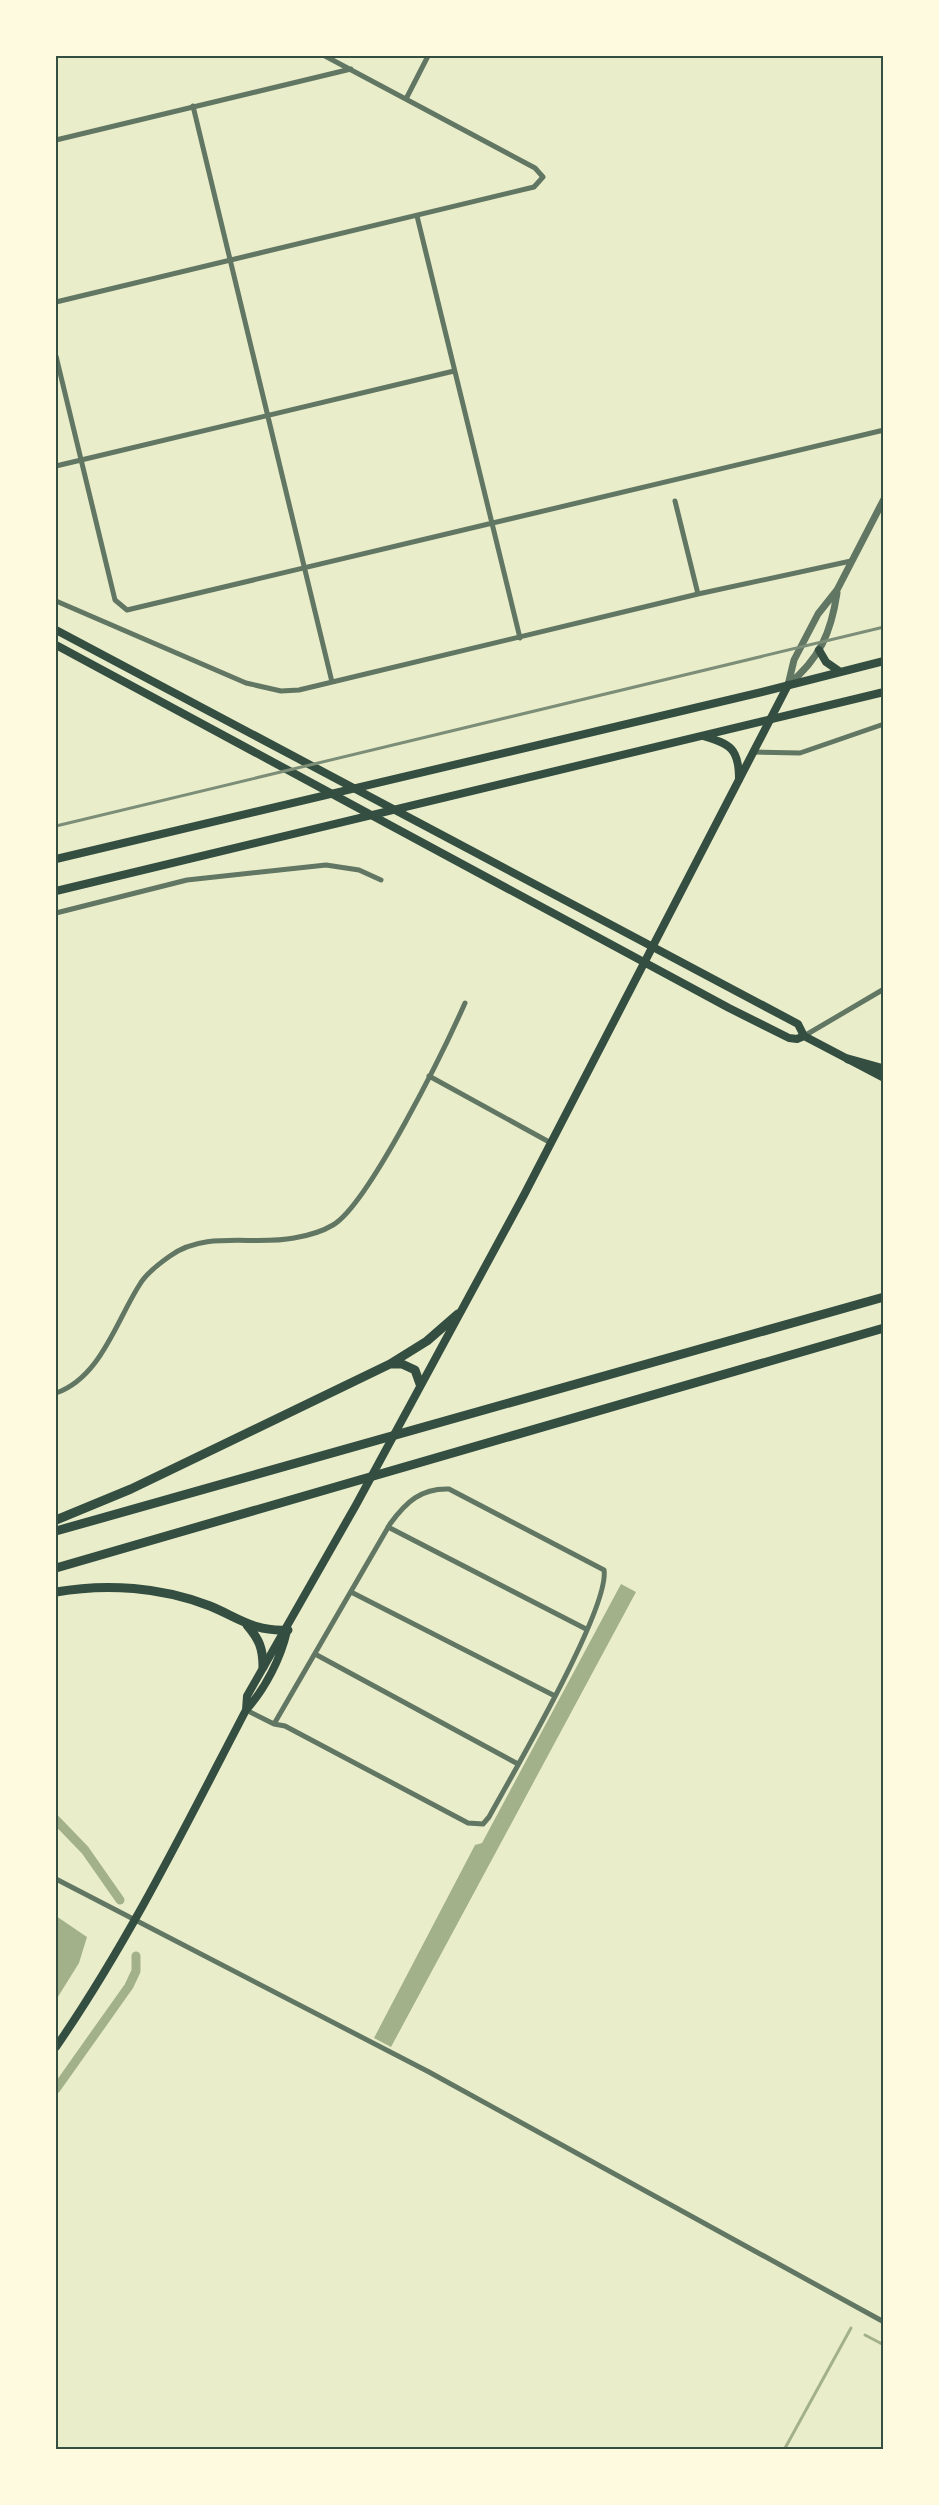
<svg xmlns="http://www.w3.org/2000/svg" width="939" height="2505" font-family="Raleway,sans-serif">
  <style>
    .water { fill: #a3b18a }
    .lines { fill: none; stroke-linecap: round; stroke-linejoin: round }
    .stream { stroke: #a3b18a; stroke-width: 3 }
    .canal { stroke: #a3b18a; stroke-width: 9 }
    .minor { stroke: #617663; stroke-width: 5 }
    .tertiary { stroke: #617663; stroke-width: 7 }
    .secondary { stroke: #344e41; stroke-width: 8 }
    .primary { stroke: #344e41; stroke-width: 8 }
    .motorway { stroke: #344e41; stroke-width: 9 }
    .rail { stroke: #7c8e77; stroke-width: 3 }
    .neatline { fill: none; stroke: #344e41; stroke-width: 2 }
  </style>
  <rect width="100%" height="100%" fill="#e9edc9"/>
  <path class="water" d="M 621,1584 L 636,1592 L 391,2047 L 374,2038 L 475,1845 L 482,1843 Z
    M 56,1916 L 87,1937 L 79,1963 L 56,2000 Z"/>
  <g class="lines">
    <path class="stream" d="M 865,2335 L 884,2345
      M 784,2450 L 851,2328"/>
    <path class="canal" d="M 56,1820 L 85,1850 L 120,1900
      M 56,2089 L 129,1986 L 136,1971 L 136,1956"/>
    <path class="minor" d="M 407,97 L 428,56
      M 193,106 L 332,682
      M 56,140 L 351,69
      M 417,216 L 520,638
      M 56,302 L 534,187 L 543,177 L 535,168 L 325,56
      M 56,356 L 115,600 L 127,610 L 884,430
      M 56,466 L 454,371
      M 675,501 L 698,594
      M 56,601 L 246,683 L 281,691 L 299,690 L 698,594 L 851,561
      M 753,752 L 800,753 L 884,724
      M 56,913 L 187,880 L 326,865 L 359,870 L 381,880
      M 804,1036 L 884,989
      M 429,1076 L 551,1143
      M 56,1393 C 101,1377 116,1321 140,1284 C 146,1274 160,1263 170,1256 C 206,1230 254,1246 294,1238 C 306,1236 323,1231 333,1225 C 369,1204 446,1046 465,1003
      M 388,1527 L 586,1629
      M 351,1592 L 555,1696
      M 315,1654 L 518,1764
      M 246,1710 L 274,1724 L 285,1726 L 468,1823 L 483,1824 L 489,1817 C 512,1775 610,1608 604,1570 L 449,1489 C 421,1488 406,1502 390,1524 L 274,1724
      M 56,1879 L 429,2072 L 884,2322"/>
    <path class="tertiary" d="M 788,685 L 794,660 L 818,614 L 837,590 L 884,499
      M 788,685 C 820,658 831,633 837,593"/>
    <path class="secondary" d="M 56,630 L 798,1024 L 804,1036 L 884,1078
      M 56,645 L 729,1008 L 789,1038 L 797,1039 L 804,1036
      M 246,1710 L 247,1696 L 356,1505 L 524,1195 L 788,685
      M 56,2047 C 129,1941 186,1825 246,1710 C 265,1689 281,1658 287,1631"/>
    <path class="primary" d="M 819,650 L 826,662 L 839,671
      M 703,736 C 730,744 739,748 739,779
      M 56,859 L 762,692 L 884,661
      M 56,891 L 884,692"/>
    <path class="motorway" d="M 848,1059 L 884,1069
      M 393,1364 L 402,1364 L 415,1370 L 420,1384
      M 56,1520 L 131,1489 L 390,1364 L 427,1341 L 458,1314
      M 56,1531 L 884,1297
      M 56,1568 L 884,1328
      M 56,1592 C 106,1583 162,1587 210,1606 C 239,1618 254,1632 288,1630
      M 247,1625 C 259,1639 263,1648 263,1667"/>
    <path class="rail" d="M 56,826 L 884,627"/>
  </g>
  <rect width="939" height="2505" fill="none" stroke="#fefae0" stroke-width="114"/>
  <rect x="57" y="57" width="825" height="2391" class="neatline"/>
</svg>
